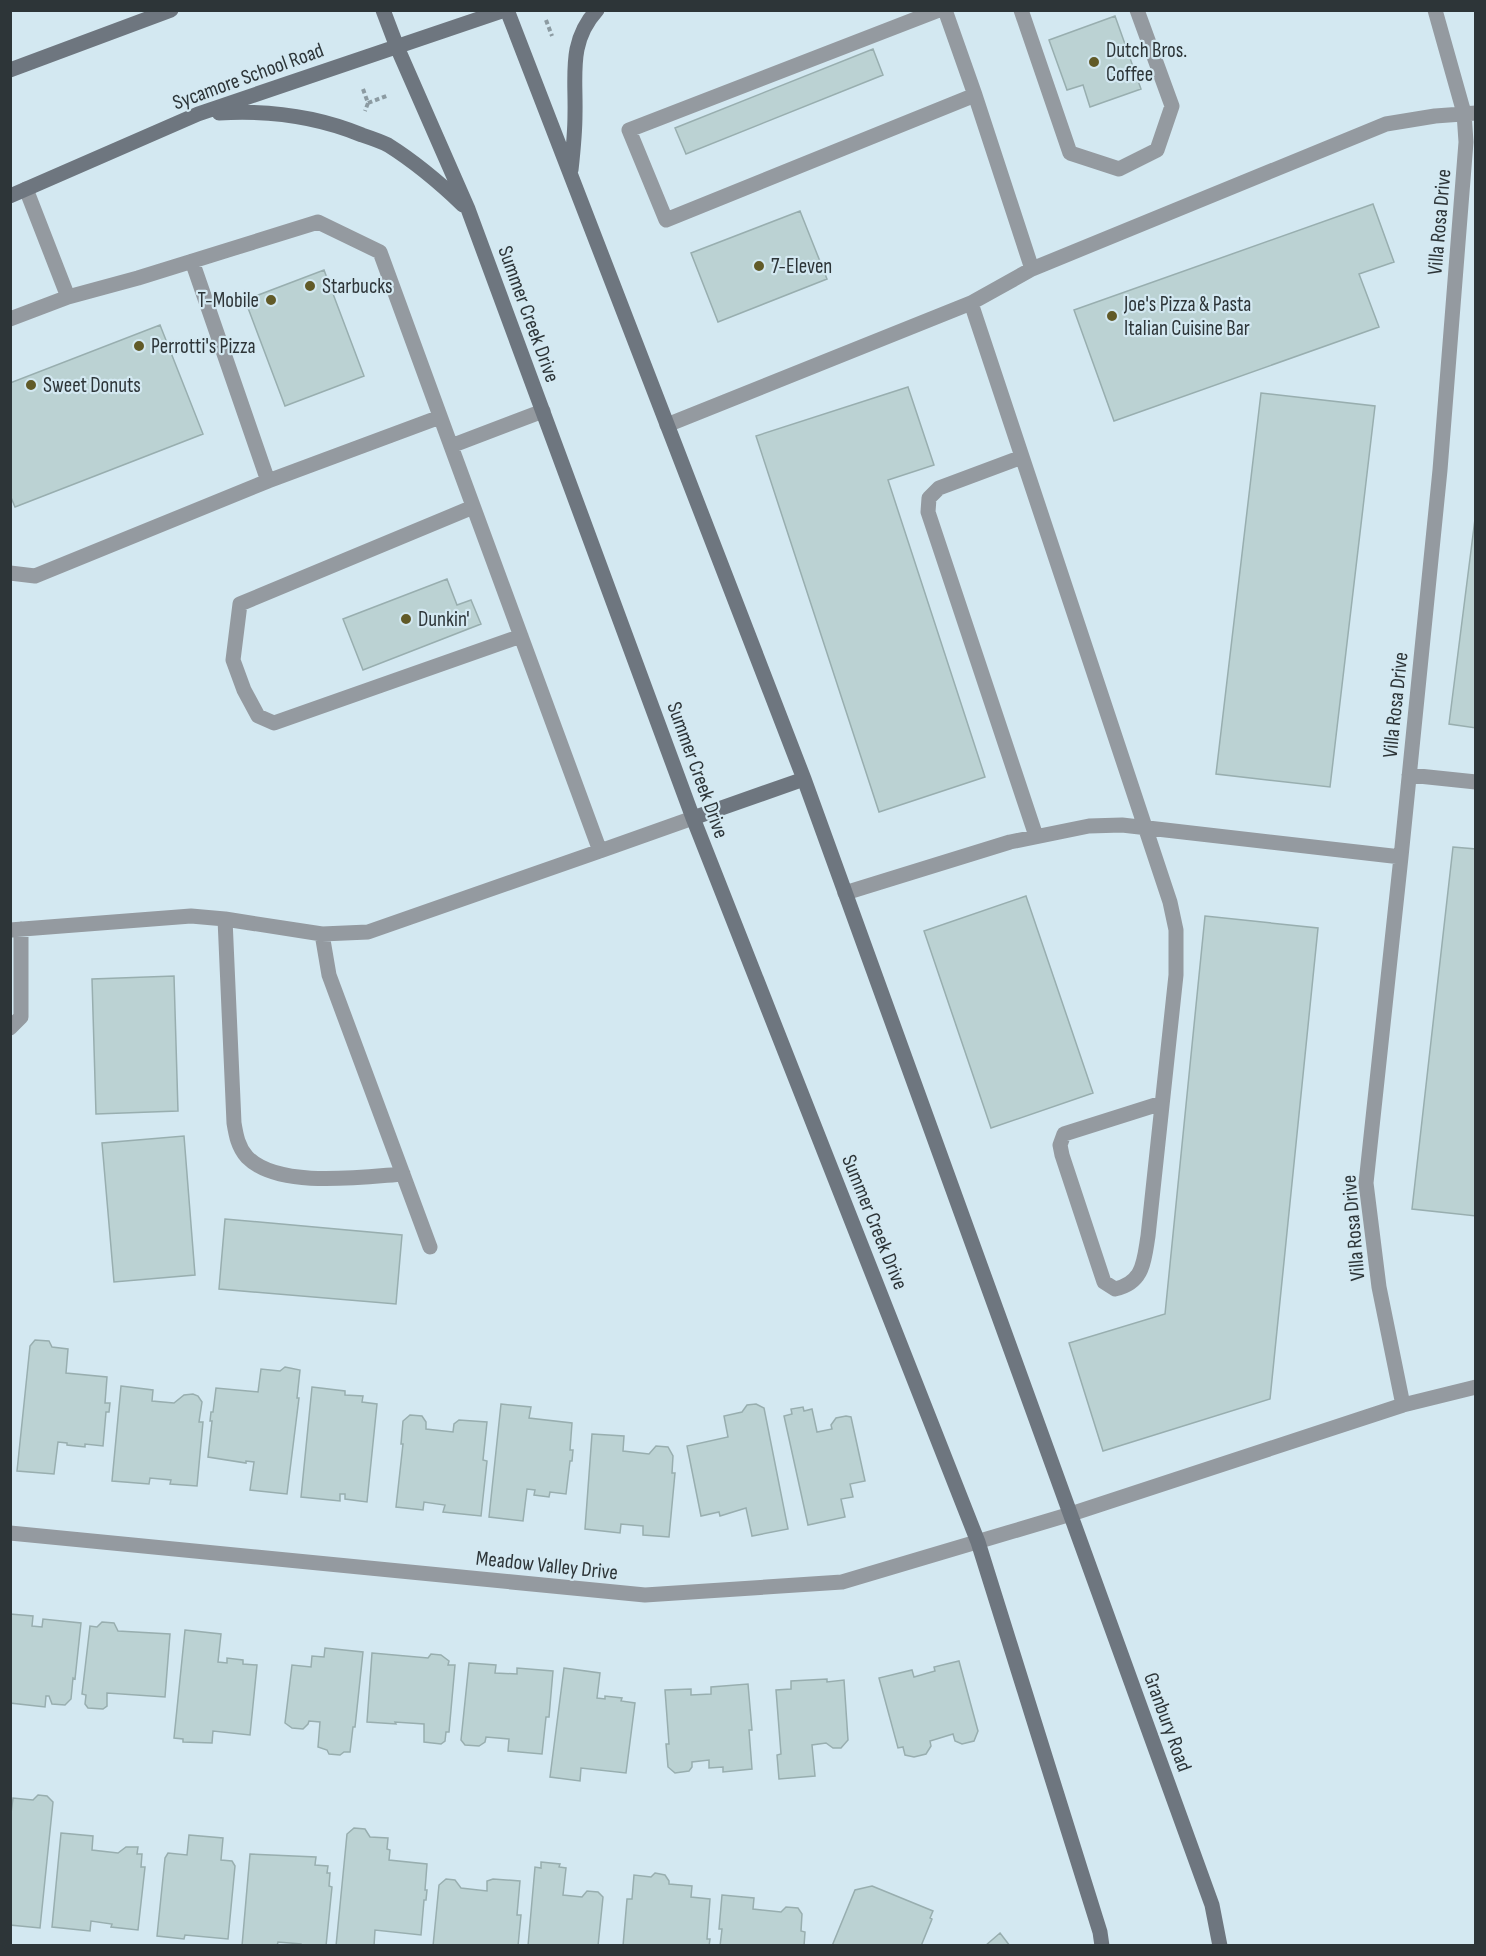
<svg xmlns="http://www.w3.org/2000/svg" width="1486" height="1956" font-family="'Sofia Sans Condensed',sans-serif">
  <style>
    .building { fill: #bbd2d3; stroke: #98aeaf; stroke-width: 1.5 }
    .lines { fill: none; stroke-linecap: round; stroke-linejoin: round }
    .path { stroke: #8c9ba2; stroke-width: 4; stroke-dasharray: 4.5 3; stroke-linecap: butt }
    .lane { stroke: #949aa0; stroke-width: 15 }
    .street { stroke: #949aa0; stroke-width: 15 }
    .secondary { stroke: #6e767f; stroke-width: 15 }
    .poi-dot { fill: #615a27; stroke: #d3e8f1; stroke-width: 2 }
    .labels { text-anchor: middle; stroke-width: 4.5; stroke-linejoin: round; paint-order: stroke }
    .poi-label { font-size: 21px; fill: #2d3538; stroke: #d3e8f1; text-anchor: start }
    .street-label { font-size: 21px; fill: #2d3538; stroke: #d3e8f1 }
  </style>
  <rect width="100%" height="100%" fill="#d3e8f1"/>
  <path class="building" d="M 1115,16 L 1141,89 L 1090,107 L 1083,85 L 1067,90 L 1049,40 Z
    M 873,49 L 883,75 L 686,154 L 675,128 Z
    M 1373,204 L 1394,262 L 1359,274 L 1379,327 L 1114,421 L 1074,310 Z
    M 800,211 L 827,279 L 718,322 L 691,253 Z
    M 324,270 L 364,376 L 285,406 L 245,300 Z
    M 160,325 L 203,434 L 15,507 L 10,495 L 10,383 Z
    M 908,387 L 934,465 L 888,480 L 985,777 L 879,812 L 756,436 Z
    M 1261,393 L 1375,406 L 1330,787 L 1216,774 Z
    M 1476,511 L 1476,728 L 1449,724 Z
    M 447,579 L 457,605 L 471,600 L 481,624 L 363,670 L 343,619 Z
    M 1453,847 L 1476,849 L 1476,1216 L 1412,1209 Z
    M 1026,896 L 1093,1093 L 991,1128 L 924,931 Z
    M 1205,916 L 1318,928 L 1270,1399 L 1103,1451 L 1069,1343 L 1165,1314 Z
    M 174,976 L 178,1111 L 96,1114 L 92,979 Z
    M 184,1136 L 195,1275 L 114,1282 L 102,1143 Z
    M 225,1219 L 402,1235 L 396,1304 L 219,1289 Z
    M 35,1340 L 49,1341 L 52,1347 L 68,1349 L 66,1373 L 107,1377 L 105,1403 L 110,1403 L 109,1412 L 106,1412 L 103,1446 L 85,1444 L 85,1447 L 67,1445 L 67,1443 L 58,1442 L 54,1474 L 17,1471 L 30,1346 Z
    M 285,1367 L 300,1370 L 297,1398 L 299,1398 L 287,1494 L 250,1490 L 254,1462 L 246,1461 L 246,1463 L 208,1457 L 212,1421 L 210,1421 L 211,1412 L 213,1412 L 216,1388 L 258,1392 L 261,1369 L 280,1371 Z
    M 121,1386 L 153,1390 L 152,1401 L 174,1403 L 184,1395 L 193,1394 L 198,1396 L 202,1402 L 199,1422 L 203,1422 L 197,1486 L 170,1484 L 171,1480 L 150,1478 L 149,1484 L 112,1481 Z
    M 312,1387 L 345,1391 L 345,1395 L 363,1396 L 362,1402 L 377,1404 L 367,1502 L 345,1499 L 345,1494 L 340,1494 L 340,1501 L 301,1497 Z
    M 501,1404 L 531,1407 L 529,1418 L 572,1423 L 570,1450 L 573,1450 L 572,1461 L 570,1461 L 566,1494 L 550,1492 L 549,1497 L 534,1495 L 535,1490 L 527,1489 L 523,1521 L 489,1517 Z
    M 756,1404 L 764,1408 L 788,1529 L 752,1536 L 746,1508 L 720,1516 L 719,1512 L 701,1516 L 687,1446 L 728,1437 L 724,1416 L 742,1412 L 747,1405 Z
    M 803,1407 L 804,1411 L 812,1409 L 817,1432 L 832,1429 L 831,1425 L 836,1418 L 846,1416 L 851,1417 L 865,1481 L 850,1484 L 853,1497 L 841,1499 L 845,1517 L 808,1525 L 784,1416 L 792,1414 L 791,1409 Z
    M 410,1415 L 422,1416 L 426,1422 L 426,1429 L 453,1432 L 454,1424 L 459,1420 L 487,1422 L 483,1460 L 487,1461 L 481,1516 L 443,1512 L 445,1505 L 424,1502 L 423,1510 L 396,1507 L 403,1444 L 401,1444 L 403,1421 Z
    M 592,1434 L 624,1436 L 623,1451 L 649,1454 L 656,1446 L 668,1447 L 673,1456 L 672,1473 L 675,1473 L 669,1537 L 643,1535 L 643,1526 L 621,1524 L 620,1533 L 585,1529 Z
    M 10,1614 L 33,1616 L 32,1626 L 42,1627 L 43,1619 L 81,1623 L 75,1679 L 73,1678 L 71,1699 L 65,1705 L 52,1704 L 49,1696 L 46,1696 L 45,1707 L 10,1703 Z
    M 102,1622 L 114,1623 L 118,1631 L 170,1634 L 165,1697 L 107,1693 L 107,1706 L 103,1709 L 88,1708 L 85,1704 L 86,1695 L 82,1694 L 90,1626 L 97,1627 Z
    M 185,1630 L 221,1634 L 218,1662 L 227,1663 L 227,1658 L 243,1660 L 243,1664 L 257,1665 L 250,1735 L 213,1731 L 212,1743 L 183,1742 L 183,1739 L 174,1738 Z
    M 325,1648 L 363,1652 L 355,1727 L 353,1727 L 350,1752 L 344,1752 L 340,1755 L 329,1754 L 327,1750 L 318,1747 L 320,1722 L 309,1721 L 308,1724 L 303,1729 L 292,1728 L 285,1723 L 292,1665 L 311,1667 L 312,1656 L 324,1657 Z
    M 372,1653 L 428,1658 L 431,1654 L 441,1655 L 449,1661 L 448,1665 L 455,1665 L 449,1732 L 446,1732 L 445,1741 L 441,1744 L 424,1742 L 424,1724 L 395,1722 L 396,1724 L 367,1722 Z
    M 959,1661 L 978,1731 L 974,1741 L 962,1744 L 955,1741 L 953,1734 L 930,1741 L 931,1746 L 926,1754 L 914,1757 L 905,1755 L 903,1747 L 898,1748 L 879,1678 L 912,1670 L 914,1677 L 935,1671 L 934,1667 Z
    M 469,1663 L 496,1665 L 495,1673 L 517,1674 L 517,1668 L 553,1671 L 549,1717 L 546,1717 L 542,1754 L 508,1751 L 509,1739 L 486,1737 L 485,1742 L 479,1746 L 465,1745 L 461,1740 Z
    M 564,1668 L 600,1673 L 597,1698 L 605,1699 L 605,1696 L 622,1698 L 621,1701 L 635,1703 L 626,1773 L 581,1768 L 580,1781 L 550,1777 Z
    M 827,1679 L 827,1682 L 844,1680 L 848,1740 L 841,1748 L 833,1748 L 826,1743 L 812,1745 L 815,1776 L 779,1779 L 777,1755 L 781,1754 L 776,1690 L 791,1689 L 791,1681 Z
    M 748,1684 L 752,1730 L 749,1730 L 752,1769 L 723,1772 L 723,1767 L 709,1768 L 709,1760 L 692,1762 L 692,1767 L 689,1771 L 675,1773 L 668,1767 L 666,1744 L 669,1744 L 665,1690 L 691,1689 L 691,1695 L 711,1694 L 711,1687 Z
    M 38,1795 L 47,1796 L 53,1802 L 40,1928 L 10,1925 L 10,1821 L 13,1798 L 33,1800 Z
    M 354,1828 L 365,1829 L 370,1837 L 388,1838 L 387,1849 L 390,1850 L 389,1860 L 427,1864 L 425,1890 L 427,1890 L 426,1900 L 424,1900 L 421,1935 L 375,1930 L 374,1946 L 336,1946 L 347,1834 Z
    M 61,1833 L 93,1836 L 92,1850 L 118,1853 L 126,1847 L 138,1847 L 137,1854 L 142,1854 L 141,1867 L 145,1867 L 138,1930 L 111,1927 L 112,1924 L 91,1921 L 90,1931 L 52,1927 Z
    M 189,1835 L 223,1838 L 221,1860 L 232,1861 L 235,1866 L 228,1939 L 185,1935 L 184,1939 L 157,1936 L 165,1858 L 168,1853 L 187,1855 Z
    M 250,1854 L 316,1857 L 315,1865 L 328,1866 L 327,1873 L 330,1873 L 329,1886 L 332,1887 L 326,1946 L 301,1946 L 301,1944 L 278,1942 L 277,1946 L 242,1946 Z
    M 541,1862 L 560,1864 L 559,1867 L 566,1868 L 563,1895 L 582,1897 L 587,1891 L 598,1892 L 603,1897 L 598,1946 L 528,1946 L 535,1867 L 541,1868 Z
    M 655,1873 L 665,1875 L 669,1881 L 669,1884 L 692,1886 L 691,1897 L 710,1899 L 707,1939 L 710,1939 L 709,1946 L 623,1946 L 627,1899 L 632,1899 L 634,1875 L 651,1877 Z
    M 446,1879 L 455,1880 L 461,1888 L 487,1891 L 487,1881 L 493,1879 L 520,1881 L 517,1915 L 521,1915 L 518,1946 L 433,1946 L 439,1885 Z
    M 872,1886 L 933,1911 L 930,1918 L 932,1919 L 921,1946 L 832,1946 L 855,1890 Z
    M 722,1895 L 754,1898 L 753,1909 L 781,1912 L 786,1907 L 798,1908 L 802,1914 L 801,1931 L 805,1932 L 804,1946 L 720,1946 L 722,1929 L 719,1929 Z
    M 1000,1933 L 1010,1946 L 985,1946 Z"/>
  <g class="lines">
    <path class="path" d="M 546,20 L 552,36
      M 363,89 L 368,103 L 365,111
      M 368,103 L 389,95"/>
    <path class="lane" d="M 945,10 L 975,95
      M 1021,10 L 1070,153 L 1119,169 L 1157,150 L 1172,106 L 1137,10
      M 26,189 L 68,297 L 138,278 L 318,222 L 380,252 L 451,446 L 543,411
      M 192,261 L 268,481
      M 1032,269 L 1386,124 L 1435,116 L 1476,113
      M 971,303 L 1170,902 L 1176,930 L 1176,975 L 1148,1236 C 1144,1260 1144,1283 1115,1289 L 1104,1282 L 1062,1155 L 1060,1145 L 1064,1134 L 1162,1103
      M 10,319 L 68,297
      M 667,425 L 971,303 L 1032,269 L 975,95 L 666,220 L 629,130 L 939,10
      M 451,446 L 600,851 L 693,818
      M 1022,457 L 939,488 L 929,498 L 928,512 L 1036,836
      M 473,507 L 240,604 L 233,660 L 244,690 L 258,716 L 274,723 L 521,636
      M 10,573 L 35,576 L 268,481 L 440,417
      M 1409,775 L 1476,782
      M 845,893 L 1010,842 L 1089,826 L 1122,825 L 1401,857
      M 225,919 L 234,1123 C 236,1135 238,1147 247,1157 C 278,1189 362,1177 403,1174
      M 10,930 L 191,916 L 225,919 L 322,934 L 368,932 L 600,851
      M 322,934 L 329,975 L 430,1247
      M 10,1028 L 21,1017 L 21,929
      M 1403,1405 L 1379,1287 L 1366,1183 L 1401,857 L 1440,470 L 1466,142 L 1464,113 L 1435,10
      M 1071,1514 L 1403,1405 L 1476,1387"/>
    <path class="street" d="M 10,1533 L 645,1595 L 842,1582 L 1071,1514"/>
    <path class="secondary" d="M 383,10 L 397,47 L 468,209 L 693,818 L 978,1542 L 1100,1932 L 1102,1946
      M 507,10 L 804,779 L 1212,1905 L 1220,1946
      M 10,70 L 171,10
      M 219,113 C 269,110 316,116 362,135 C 371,138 380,141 388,145 C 415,162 440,183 463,205
      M 571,170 C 573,152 575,132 575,114 C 576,75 568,42 597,10
      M 10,196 L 198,114 L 505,10
      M 693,818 L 804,779"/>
  </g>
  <g class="poi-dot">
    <circle cx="1094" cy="62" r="6"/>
    <circle cx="759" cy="266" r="6"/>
    <circle cx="310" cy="286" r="6"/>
    <circle cx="271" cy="300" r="6"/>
    <circle cx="1112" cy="316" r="6"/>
    <circle cx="139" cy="346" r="6"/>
    <circle cx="31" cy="385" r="6"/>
    <circle cx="406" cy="619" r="6"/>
  </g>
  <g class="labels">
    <g class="poi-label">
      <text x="1106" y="57">Dutch Bros.<tspan x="1106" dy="24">Coffee</tspan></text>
      <text x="771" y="273">7-Eleven</text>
      <text x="322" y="293">Starbucks</text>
      <text x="259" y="307" text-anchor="end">T-Mobile</text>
      <text x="1124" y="311">Joe's Pizza &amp; Pasta<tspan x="1124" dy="24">Italian Cuisine Bar</tspan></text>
      <text x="151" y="353">Perrotti's Pizza</text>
      <text x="43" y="392">Sweet Donuts</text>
      <text x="418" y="626">Dunkin'</text>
    </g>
    <g class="street-label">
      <text transform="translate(248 76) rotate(-20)" y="7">Sycamore School Road</text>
      <text transform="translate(1439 222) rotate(-85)" y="7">Villa Rosa Drive</text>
      <text transform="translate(529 314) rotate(70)" y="7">Summer Creek Drive</text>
      <text transform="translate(1395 705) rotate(-84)" y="7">Villa Rosa Drive</text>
      <text transform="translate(698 770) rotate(70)" y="7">Summer Creek Drive</text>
      <text transform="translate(875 1222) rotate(68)" y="7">Summer Creek Drive</text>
      <text transform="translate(1353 1228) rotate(-95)" y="7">Villa Rosa Drive</text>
      <text transform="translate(547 1565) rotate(6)" y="7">Meadow Valley Drive</text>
      <text transform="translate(1168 1722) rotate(70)" y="7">Granbury Road</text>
    </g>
  </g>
  <rect width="1486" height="1956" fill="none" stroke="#2d3538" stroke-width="24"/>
</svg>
